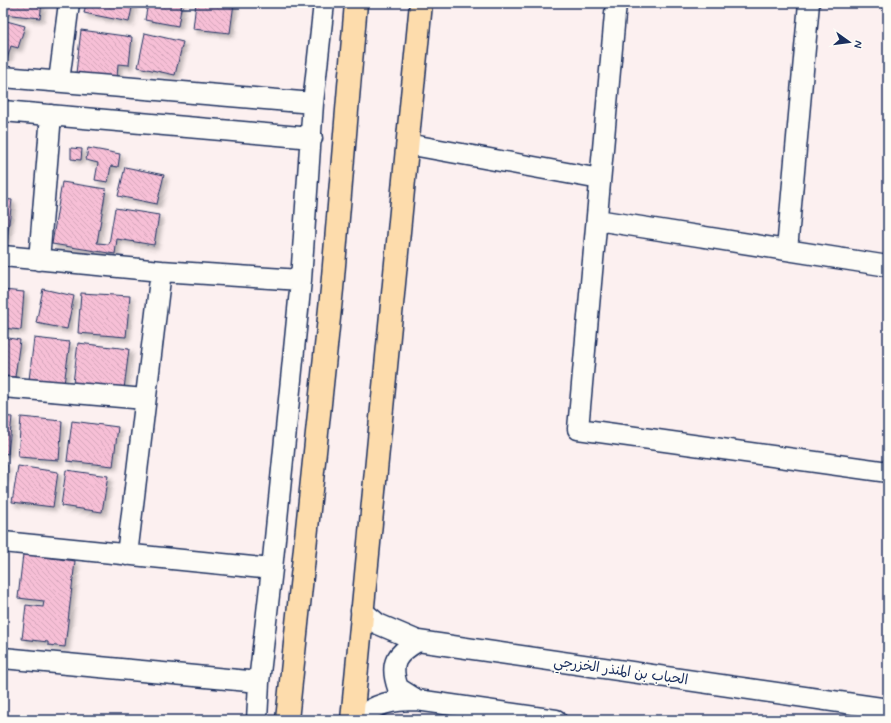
<svg xmlns="http://www.w3.org/2000/svg" width="891" height="723" font-family="Mynerve,'Playpen Sans Arabic',sans-serif">
  <style>
    .building { fill: url(#building-back-hatch); stroke: #1b2f5e; filter: url(#shadow) }
    .lines { fill: none; stroke-linecap: round; stroke-linejoin: round }
    .minor-casing { stroke: #1b2f5e; stroke-width: 23 }
    .major-casing { stroke: #1b2f5e; stroke-width: 25 }
    .minor { stroke: #fdfcf7; stroke-width: 20 }
    .major { stroke: #fddcac; stroke-width: 22 }
    .labels { text-anchor: middle; stroke-width: 3; stroke-linejoin: round; paint-order: stroke }
    .street-label { font-size: 14px; fill: #1b2f5e; stroke: #fdfcf7 }
  </style>
  <defs>
    <pattern id="building-back-hatch" width="6" height="6" patternUnits="userSpaceOnUse"><rect width="6" height="6" fill="#f7bfd6"/><path d="M-1 5l2 2M0 0l6 6M5-1l2 2" fill="none" stroke="#d3a4ba"/></pattern>
    <filter id="shadow"><feDropShadow dx="3.5" dy="3.5" stdDeviation="2" flood-color="#0004"/></filter>
  </defs>
  <rect width="100%" height="100%" fill="#fcf0f0"/>
  <filter id="ink" filterUnits="userSpaceOnUse"><feTurbulence type="fractalNoise" baseFrequency=".025" numOctaves="2"/><feDisplacementMap in="SourceGraphic" scale="8" xChannelSelector="R" yChannelSelector="G"/><feConvolveMatrix kernelMatrix="1 2 1 2 8 2 1 2 1" color-interpolation-filters="sRGB"/></filter>
  <g filter="url(#ink)">
    <path class="building" d="M 3,3 L 42,3 L 40,18 L 3,14 Z
      M 86,3 L 133,3 L 129,22 L 84,13 Z
      M 148,3 L 182,3 L 178,26 L 145,20 Z
      M 196,3 L 234,3 L 230,33 L 193,29 Z
      M 3,20 L 25,26 L 18,48 L 11,46 L 7,59 L 3,58 Z
      M 81,30 L 132,37 L 129,65 L 118,64 L 117,78 L 76,73 Z
      M 145,33 L 183,42 L 175,75 L 138,67 Z
      M 71,148 L 82,149 L 81,160 L 71,159 Z
      M 88,148 L 120,154 L 118,167 L 111,166 L 108,182 L 95,180 L 98,163 L 86,160 Z
      M 125,167 L 164,175 L 157,204 L 118,196 Z
      M 62,182 L 106,189 L 97,243 L 109,244 L 115,208 L 159,215 L 154,245 L 117,239 L 115,254 L 52,244 Z
      M 3,199 L 12,200 L 7,239 L 3,239 Z
      M 43,289 L 74,296 L 67,329 L 36,323 Z
      M 3,290 L 24,292 L 21,330 L 3,328 Z
      M 81,293 L 130,296 L 126,337 L 78,333 Z
      M 3,337 L 20,340 L 15,377 L 3,376 Z
      M 34,338 L 70,342 L 64,384 L 29,380 Z
      M 78,343 L 129,349 L 124,389 L 73,383 Z
      M 3,416 L 12,417 L 8,454 L 3,453 Z
      M 21,417 L 62,421 L 59,460 L 18,457 Z
      M 72,421 L 118,427 L 113,466 L 67,461 Z
      M 3,464 L 7,465 L 5,479 L 3,479 Z
      M 18,466 L 58,472 L 53,507 L 12,502 Z
      M 66,470 L 108,476 L 102,512 L 61,506 Z
      M 23,554 L 75,561 L 65,647 L 48,645 L 48,642 L 22,639 L 26,605 L 43,607 L 44,601 L 18,598 Z"/>
    <g class="lines">
      <defs>
        <path id="minor" d="M 616,3 L 578,429 L 888,472
          M 3,77 L 313,103
          M 59,81 L 69,3
          M 3,111 L 312,138
          M 407,144 L 600,179
          M 597,220 L 888,266
          M 787,250 L 809,3
          M 3,256 L 161,271 L 301,280
          M 39,260 L 51,115
          M 3,387 L 145,399
          M 3,542 L 272,569
          M 127,555 L 161,271
          M 361,610 L 378,624 L 418,641 L 888,709
          M 3,658 L 259,682
          M 417,700 L 398,688 C 389,663 396,654 418,641
          M 257,720 L 259,682 L 272,569 L 301,280 L 313,103 L 324,3
          M 357,720 C 374,703 394,700 417,700 L 556,720"/>
        <path id="major" d="M 287,720 L 332,289 L 356,3
          M 352,720 L 421,3"/>
      </defs>
      <use href="#minor" class="minor-casing"/>
      <use href="#major" class="major-casing"/>
      <use href="#minor" class="minor"/>
      <use href="#major" class="major"/>
    </g>
  </g>
  <g class="labels">
    <g class="street-label">
      <text transform="translate(621 670) rotate(8)" y="5">الحباب بن المنذر الخزرجي</text>
    </g>
  </g>
  <rect width="891" height="723" fill="none" stroke="#fdfcf7" stroke-width="16"/>
  <rect x="8" y="8" width="875" height="707" fill="none" stroke="#1b2f5e" stroke-width="1.5" filter="url(#ink)"/>
  <g transform="translate(849 42) rotate(104)" stroke="#fdfcf7" stroke-width="3" paint-order="stroke">
  <path d="M0-3L7 15L0 10L-7 15Z" fill="#1b2f5e"/>
  <text y="-6" font-size="11" font-weight="bold" text-anchor="middle" fill="#1b2f5e">N</text>
  </g>
</svg>
